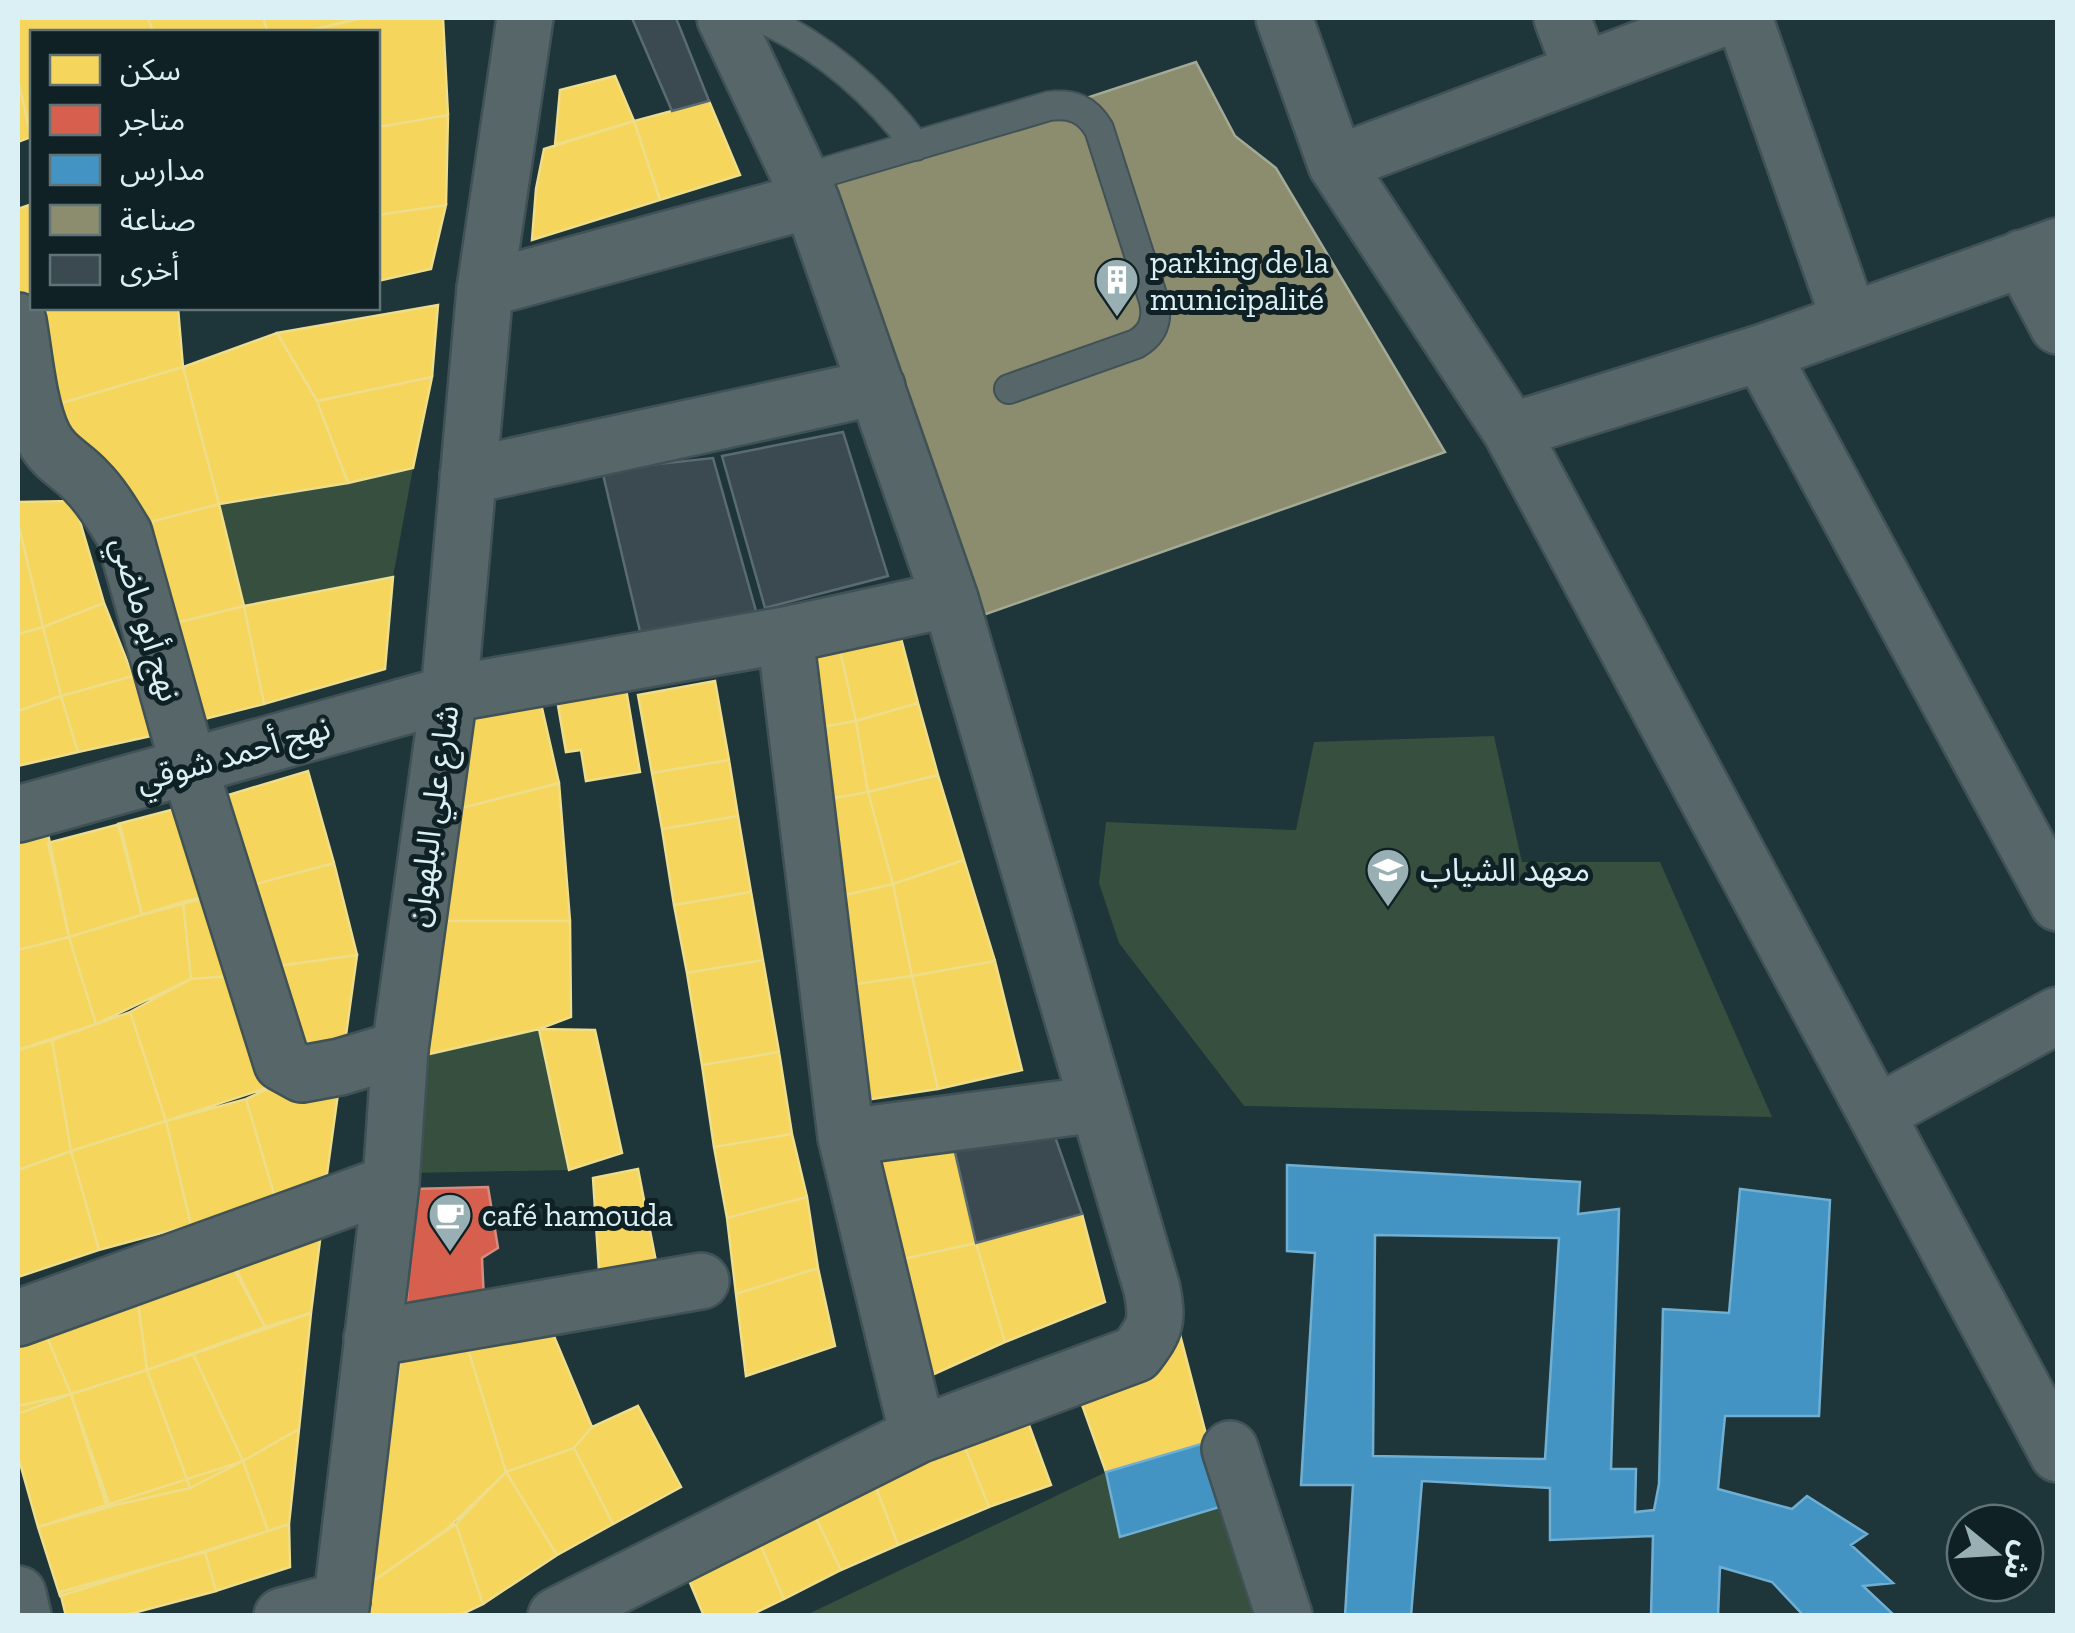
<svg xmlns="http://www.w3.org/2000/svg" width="2075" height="1633" font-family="'Zilla Slab','Noto Sans Arabic',serif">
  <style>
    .green { fill: #364f3f }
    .homes { fill: #f6d55c; stroke: #eedd8a; stroke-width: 2.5 }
    .shops { fill: #d6604d; stroke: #d78b7f; stroke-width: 2.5 }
    .schools { fill: #4393c3; stroke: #70afd2; stroke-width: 2.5; fill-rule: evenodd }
    .industry { fill: #8c8c6e; stroke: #a3aa96; stroke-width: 2.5 }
    .building { fill: #3b4a51; stroke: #5b6b72; stroke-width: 2.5 }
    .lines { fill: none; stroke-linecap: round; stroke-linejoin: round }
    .lane-casing { stroke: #405256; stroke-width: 32 }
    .street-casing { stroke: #405256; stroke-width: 60 }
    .secondary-casing { stroke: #405256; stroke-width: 60 }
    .lane { stroke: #566669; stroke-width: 28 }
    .street { stroke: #566669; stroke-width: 55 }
    .secondary { stroke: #566669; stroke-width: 55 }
    .labels { text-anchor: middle; stroke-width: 10; stroke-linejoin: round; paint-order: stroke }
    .poi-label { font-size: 32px; fill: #daf0f5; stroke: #0f2124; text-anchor: start }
    .street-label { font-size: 32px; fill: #daf0f5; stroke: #0f2124 }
  </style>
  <rect width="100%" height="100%" fill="#1e3539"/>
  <path class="green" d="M 413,468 L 393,577 L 244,606 L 219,504 Z
    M 1494,736 L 1522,862 L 1660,862 L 1772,1117 L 1244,1106 L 1119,943 L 1099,883 L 1106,822 L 1296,830 L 1314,742 Z
    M 539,1029 L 569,1170 L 410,1173 L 408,1059 Z
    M 1106,1472 L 1121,1537 L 1223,1506 L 1255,1615 L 804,1616 Z"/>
  <path class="homes" d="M 18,18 L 148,18 L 153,32 L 32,32 L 32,141 L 18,79 Z
    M 148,18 L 263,18 L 268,32 L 153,32 Z
    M 263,18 L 352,18 L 353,20 L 303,32 L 268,32 Z
    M 363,18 L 443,18 L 448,115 L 378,127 L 378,32 L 303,32 Z
    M 615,76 L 634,121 L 555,145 L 560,90 Z
    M 18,79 L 31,137 L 18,142 Z
    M 709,101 L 740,175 L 660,200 L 634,121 Z
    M 448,115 L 446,205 L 378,215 L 378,127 Z
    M 634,121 L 660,200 L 532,240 L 536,189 L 544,149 Z
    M 32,204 L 32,291 L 19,296 L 18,290 L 18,209 Z
    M 446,205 L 431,269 L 378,281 L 378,215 Z
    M 32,291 L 32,308 L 178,308 L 183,367 L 35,411 L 19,296 Z
    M 438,305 L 432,377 L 317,401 L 277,333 Z
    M 277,333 L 317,401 L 348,483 L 219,504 L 183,367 Z
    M 183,367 L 219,504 L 128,528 L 35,411 Z
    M 432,377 L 413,468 L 348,483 L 317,401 Z
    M 74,501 L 104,603 L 43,627 L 18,523 L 18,502 Z
    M 219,504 L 244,606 L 151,629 L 128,528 Z
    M 18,523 L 43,627 L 18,634 Z
    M 393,577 L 385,669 L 264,704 L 244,606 Z
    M 104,603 L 133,676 L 61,696 L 43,627 Z
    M 892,604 L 918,703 L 856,721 L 833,620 Z
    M 244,606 L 264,704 L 173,727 L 151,629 Z
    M 833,620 L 856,721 L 793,732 L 776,632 Z
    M 43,627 L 61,696 L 18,711 L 18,634 Z
    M 623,671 L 640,772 L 586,781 L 581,750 L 566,752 L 554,682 Z
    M 133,676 L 151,736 L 78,752 L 61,696 Z
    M 715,681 L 729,760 L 652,773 L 638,695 Z
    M 537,686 L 559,783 L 462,808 L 470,702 Z
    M 61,696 L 78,752 L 18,766 L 18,711 Z
    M 918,703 L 938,775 L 868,792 L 856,721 Z
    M 856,721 L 868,792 L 806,803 L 793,732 Z
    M 729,760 L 738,816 L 662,829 L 652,773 Z
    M 308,771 L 334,863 L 252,885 L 228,795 Z
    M 938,775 L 964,860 L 893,884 L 868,792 Z
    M 559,783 L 570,921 L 420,921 L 462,808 Z
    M 868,792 L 893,884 L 819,901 L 806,803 Z
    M 228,795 L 252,885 L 142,915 L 118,824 Z
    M 42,804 L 69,937 L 18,950 L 18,810 Z
    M 738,816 L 751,892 L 674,905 L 662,829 Z
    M 120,824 L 142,915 L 69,937 L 48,843 Z
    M 964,860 L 995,961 L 912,976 L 893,884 Z
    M 334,863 L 357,955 L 277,966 L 252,885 Z
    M 893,884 L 912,976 L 829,988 L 819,901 Z
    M 252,885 L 243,975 L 191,979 L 183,902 Z
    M 751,892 L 763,960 L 687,973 L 674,905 Z
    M 183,902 L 191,979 L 96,1024 L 69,937 Z
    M 420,921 L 570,921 L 571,1017 L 539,1029 L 408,1059 Z
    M 69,937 L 96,1024 L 18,1050 L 18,950 Z
    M 357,955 L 342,1064 L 279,1084 L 277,966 Z
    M 763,960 L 779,1052 L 702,1065 L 687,973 Z
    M 995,961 L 1022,1070 L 938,1089 L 912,976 Z
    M 243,975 L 279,1084 L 166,1121 L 130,1012 L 191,979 Z
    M 912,976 L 938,1089 L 852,1102 L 829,988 Z
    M 130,1012 L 166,1121 L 71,1151 L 52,1040 Z
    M 539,1029 L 595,1030 L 622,1153 L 569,1170 Z
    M 52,1040 L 71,1151 L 18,1170 L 18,1050 Z
    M 779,1052 L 792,1134 L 714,1147 L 702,1065 Z
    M 342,1064 L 327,1174 L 276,1201 L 246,1099 L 279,1084 Z
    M 246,1099 L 276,1201 L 191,1225 L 166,1121 Z
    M 166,1121 L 191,1225 L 99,1250 L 71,1151 Z
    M 948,1122 L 976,1243 L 885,1263 L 862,1141 Z
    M 792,1134 L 807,1197 L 727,1218 L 714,1147 Z
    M 71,1151 L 99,1250 L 18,1277 L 18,1170 Z
    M 638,1169 L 659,1277 L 600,1286 L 593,1178 Z
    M 807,1197 L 818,1268 L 736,1294 L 727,1218 Z
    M 1082,1214 L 1105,1302 L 1005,1342 L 976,1243 Z
    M 322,1224 L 311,1313 L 265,1327 L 229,1260 Z
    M 976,1243 L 1005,1342 L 910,1385 L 885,1263 Z
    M 232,1261 L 265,1327 L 147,1370 L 136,1288 Z
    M 818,1268 L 835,1346 L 746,1376 L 736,1294 Z
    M 136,1288 L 147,1370 L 71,1394 L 36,1311 Z
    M 543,1310 L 592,1427 L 574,1448 L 506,1472 L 459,1320 Z
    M 36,1311 L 71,1394 L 18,1414 L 18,1315 Z
    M 311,1313 L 299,1429 L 243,1461 L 193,1354 Z
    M 459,1320 L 506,1472 L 447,1529 L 369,1584 L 406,1321 Z
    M 1177,1323 L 1208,1442 L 1106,1472 L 1071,1374 Z
    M 193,1354 L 243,1461 L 190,1488 L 147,1370 Z
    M 147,1370 L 190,1488 L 107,1507 L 71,1394 Z
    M 71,1394 L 110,1507 L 38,1527 L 18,1456 L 18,1406 Z
    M 1018,1395 L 1051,1485 L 989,1507 L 956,1425 Z
    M 638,1406 L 681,1487 L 613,1524 L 574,1448 L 592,1427 Z
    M 956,1425 L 989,1507 L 898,1545 L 863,1454 Z
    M 299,1429 L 289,1524 L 268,1531 L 243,1461 Z
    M 574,1448 L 613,1524 L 557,1555 L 506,1472 Z
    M 863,1454 L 898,1545 L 841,1570 L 798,1481 Z
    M 243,1461 L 268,1531 L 60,1596 L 38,1527 Z
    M 506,1472 L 557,1555 L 483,1604 L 456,1524 Z
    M 798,1481 L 841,1570 L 784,1599 L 744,1507 Z
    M 744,1507 L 784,1599 L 749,1616 L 704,1616 L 675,1547 Z
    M 289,1524 L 290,1567 L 216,1591 L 205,1552 Z
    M 456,1524 L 483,1604 L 458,1616 L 367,1616 L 369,1584 Z
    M 205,1552 L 216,1591 L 122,1616 L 66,1616 L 60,1592 Z"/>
  <path class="shops" d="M 488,1187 L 498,1248 L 482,1258 L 484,1301 L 406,1321 L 413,1189 Z"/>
  <path class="schools" d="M 1287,1165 L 1580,1182 L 1578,1214 L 1619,1209 L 1611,1469 L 1636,1469 L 1635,1512 L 1654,1510 L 1659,1484 L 1663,1309 L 1729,1313 L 1740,1189 L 1830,1200 L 1819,1416 L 1725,1416 L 1718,1489 L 1792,1509 L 1807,1496 L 1867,1534 L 1851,1545 L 1893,1583 L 1863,1586 L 1895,1616 L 1804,1616 L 1772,1582 L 1720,1567 L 1718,1616 L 1651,1616 L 1653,1536 L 1550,1540 L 1550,1488 L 1422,1481 L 1411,1616 L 1345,1616 L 1353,1485 L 1301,1485 L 1315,1253 L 1287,1251 ZM 1375,1235 L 1559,1238 L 1545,1459 L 1373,1456 Z
    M 1208,1442 L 1223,1506 L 1120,1537 L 1106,1472 Z"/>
  <path class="industry" d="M 1196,62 L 1235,136 L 1276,168 L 1445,452 L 972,619 L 821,185 Z"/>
  <path class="building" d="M 632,18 L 676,18 L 709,101 L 672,111 Z
    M 843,432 L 888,576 L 765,608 L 722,456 Z
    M 713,458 L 756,611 L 642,640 L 602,470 Z
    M 1045,1108 L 1082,1214 L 976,1243 L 948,1122 Z"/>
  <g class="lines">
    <defs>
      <path id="lane" d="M 761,18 C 824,47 874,90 916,146
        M 801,179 L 1049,106 C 1072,103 1087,109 1099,129 L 1154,301 C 1158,320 1153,334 1136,344 L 1009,389"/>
      <path id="street" d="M 725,18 L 811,200
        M 1284,18 L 1336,164 L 1511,431 L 2058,1454
        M 1562,18 L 1582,71
        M 1744,18 L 1850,321
        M 1336,164 L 1723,18
        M 2022,258 L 2058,326
        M 485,289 L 811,200 L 950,599 L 1152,1289 C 1158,1322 1156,1327 1136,1354 L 918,1435 L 556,1616
        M 18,321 C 24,355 28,407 43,437 C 54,459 72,465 87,482 C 102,497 113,516 124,534 L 189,767 L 282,1063 L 302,1074 L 340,1067 L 400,1049
        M 1761,353 L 2058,903
        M 1511,431 L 1761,353 L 2058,246
        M 468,476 L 877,387
        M 18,814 L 449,694 L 785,635
        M 1876,1114 L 2058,1015
        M 846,1137 L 785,635 L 950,599
        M 18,1318 L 391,1183
        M 372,1338 L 701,1281
        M 918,1435 L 846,1137 L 1097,1104
        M 1230,1449 L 1284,1616
        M 18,1594 L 23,1616
        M 282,1616 L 342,1600"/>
      <path id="secondary" d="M 340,1616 L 391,1183 L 400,1049 L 449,694 L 485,289 L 525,18"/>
    </defs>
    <use href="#lane" class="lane-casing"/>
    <use href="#street" class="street-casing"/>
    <use href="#secondary" class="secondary-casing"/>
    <use href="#lane" class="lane"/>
    <use href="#street" class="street"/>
    <use href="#secondary" class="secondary"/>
  </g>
  <defs>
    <symbol id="building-pin" viewBox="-11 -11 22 30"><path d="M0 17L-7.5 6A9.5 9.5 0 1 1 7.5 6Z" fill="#98afb3" stroke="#0f2124"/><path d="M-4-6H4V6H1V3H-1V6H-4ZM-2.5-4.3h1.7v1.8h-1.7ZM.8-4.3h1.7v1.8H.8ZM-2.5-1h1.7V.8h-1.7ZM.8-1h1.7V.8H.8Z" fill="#fff"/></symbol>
    <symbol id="school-pin" viewBox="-11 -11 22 30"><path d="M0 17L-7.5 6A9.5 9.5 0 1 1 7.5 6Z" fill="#98afb3" stroke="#0f2124"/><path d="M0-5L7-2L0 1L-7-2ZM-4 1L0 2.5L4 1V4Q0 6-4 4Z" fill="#fff"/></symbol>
    <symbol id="cafe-pin" viewBox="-11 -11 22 30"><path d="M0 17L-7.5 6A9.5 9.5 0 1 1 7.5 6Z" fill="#98afb3" stroke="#0f2124"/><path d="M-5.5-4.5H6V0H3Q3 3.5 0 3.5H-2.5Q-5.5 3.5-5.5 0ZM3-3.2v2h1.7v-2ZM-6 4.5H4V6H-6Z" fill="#fff"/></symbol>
  </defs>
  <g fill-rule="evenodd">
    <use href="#building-pin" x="1092" y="255" width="50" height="68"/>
    <use href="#school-pin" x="1363" y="845" width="50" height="68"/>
    <use href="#cafe-pin" x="425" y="1190" width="50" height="68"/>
  </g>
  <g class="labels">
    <g class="poi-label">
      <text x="1150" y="273">parking de la<tspan x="1150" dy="37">municipalité</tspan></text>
      <text x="1420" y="881">معهد الشياب</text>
      <text x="482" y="1226">café hamouda</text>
    </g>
    <g class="street-label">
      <text transform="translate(146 619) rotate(73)" y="11">نهج أبو ماضي</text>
      <text transform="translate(233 754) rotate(-16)" y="11">نهج أحمد شوقي</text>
      <text transform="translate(432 816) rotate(-82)" y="11">شارع علي البلهوان</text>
    </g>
  </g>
  <rect width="2075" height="1633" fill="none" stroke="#daf0f5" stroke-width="40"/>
  <rect x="30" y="30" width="350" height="280" fill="#0f2124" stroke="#607478" stroke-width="2.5"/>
  <rect x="50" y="55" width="50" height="30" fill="#f6d55c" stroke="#607478" stroke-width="2.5"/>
  <text x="120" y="80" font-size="30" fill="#daf0f5">سكن</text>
  <rect x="50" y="105" width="50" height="30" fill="#d6604d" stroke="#607478" stroke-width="2.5"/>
  <text x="120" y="130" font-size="30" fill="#daf0f5">متاجر</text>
  <rect x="50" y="155" width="50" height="30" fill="#4393c3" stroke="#607478" stroke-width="2.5"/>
  <text x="120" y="180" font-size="30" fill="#daf0f5">مدارس</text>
  <rect x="50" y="205" width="50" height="30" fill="#8c8c6e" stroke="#607478" stroke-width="2.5"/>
  <text x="120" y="230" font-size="30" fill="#daf0f5">صناعة</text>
  <rect x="50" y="255" width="50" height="30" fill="#3b4a51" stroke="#607478" stroke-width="2.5"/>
  <text x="120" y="280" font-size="30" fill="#daf0f5">أخرى</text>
  <g transform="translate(1995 1553) rotate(108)"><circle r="48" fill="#0f2124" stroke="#607478" stroke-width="2.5"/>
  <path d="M0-8L18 38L0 25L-18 38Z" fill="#98afb3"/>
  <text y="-15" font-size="28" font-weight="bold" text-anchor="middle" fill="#daf0f5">ش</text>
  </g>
</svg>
